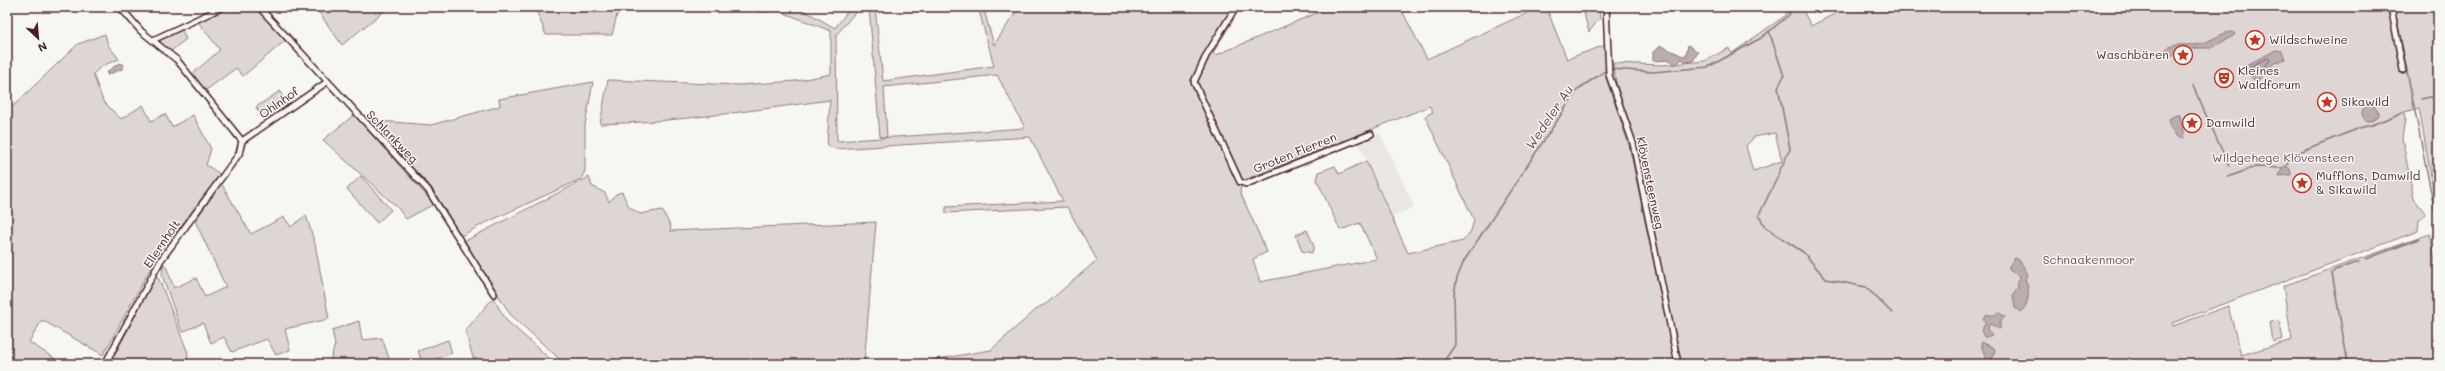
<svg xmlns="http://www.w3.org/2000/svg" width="2445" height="371" font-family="Mali,sans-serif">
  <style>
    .built { fill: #e9e6e3 }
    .green { fill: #ddd6d5; stroke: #947a80; fill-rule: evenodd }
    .water { fill: #bbadae; stroke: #8e747a }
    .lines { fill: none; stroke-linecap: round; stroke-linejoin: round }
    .shore { stroke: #77585f; stroke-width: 1 }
    .stream { stroke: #8e747a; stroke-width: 1.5 }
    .minor-casing { stroke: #4a1f2b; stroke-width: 8 }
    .minor { stroke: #f6f6f2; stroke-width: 5 }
    .labels { text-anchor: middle; stroke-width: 3; stroke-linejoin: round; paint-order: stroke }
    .poi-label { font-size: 12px; fill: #4a1f2b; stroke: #f6f6f2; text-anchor: start }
    .street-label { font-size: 12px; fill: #4a1f2b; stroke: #f6f6f2 }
    .park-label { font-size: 12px; fill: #6f4d56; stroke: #f6f6f2 }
    .water-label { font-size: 13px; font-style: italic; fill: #6c4a52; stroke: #f6f6f2 }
  </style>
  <rect width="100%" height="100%" fill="#f6f6f2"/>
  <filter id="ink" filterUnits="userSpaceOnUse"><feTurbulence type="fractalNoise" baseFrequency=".025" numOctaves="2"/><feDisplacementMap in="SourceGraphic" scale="8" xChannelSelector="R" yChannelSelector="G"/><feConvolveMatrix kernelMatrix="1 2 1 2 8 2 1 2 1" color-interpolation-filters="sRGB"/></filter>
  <g filter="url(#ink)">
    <path class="built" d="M 1380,133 L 1414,207 L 1392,217 L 1358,142 Z"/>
    <path class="green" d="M 229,7 L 256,7 L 286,40 L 243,76 L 236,68 L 205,91 L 192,74 L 220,50 L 198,22 Z
      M 315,7 L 382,7 L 384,11 L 342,45 Z
      M 535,7 L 619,7 L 612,35 L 546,35 Z
      M 761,7 L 798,7 L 835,28 L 851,7 L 860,7 L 836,35 L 837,141 L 1025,128 L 997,75 L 884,87 L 887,137 L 880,137 L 869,7 L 875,7 L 883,81 L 994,66 L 978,7 L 983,7 L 994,45 L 1019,7 L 1241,7 L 1213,53 L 1216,55 L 1331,7 L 1400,7 L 1427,59 L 1540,7 L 1546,7 L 1567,59 L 1608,44 L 1606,78 L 1629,145 L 1675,364 L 909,364 L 991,350 L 1039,307 L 1046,304 L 1097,260 L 1067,207 L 946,213 L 946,207 L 1063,201 L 1030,137 L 836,149 L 827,145 L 830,100 C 754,110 677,122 600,124 L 608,80 L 740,85 L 796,81 L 831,74 L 831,31 L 779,11 L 758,12 ZM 1430,106 L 1433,112 L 1425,116 L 1474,220 L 1471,231 L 1463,241 L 1408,253 L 1366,161 L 1339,174 L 1335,166 L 1319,172 L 1317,180 L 1340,230 L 1360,223 L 1377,259 L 1260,282 L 1253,259 L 1267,252 L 1240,192 L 1242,181 Z
      M 1582,7 L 1599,7 L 1600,18 L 1589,32 Z
      M 1787,7 L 1801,7 L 1811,26 L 1848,7 L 1936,7 L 1949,10 L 1950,7 L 2438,7 L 2438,217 L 2419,108 L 2404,112 L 2405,119 L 2402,138 L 2412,189 L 2414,199 L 2426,214 L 2419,220 L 2418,231 L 2172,323 L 2173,326 L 2228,306 L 2241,355 L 2292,340 L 2283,286 L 2430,234 L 2438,276 L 2438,364 L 1682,364 C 1665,291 1652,217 1636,144 C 1630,117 1615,92 1613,63 L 1662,65 L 1705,61 L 1729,48 L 1731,54 L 1786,15 ZM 1775,133 L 1782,161 L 1753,171 L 1746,146 L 1754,137 Z
      M 182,30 L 186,39 L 171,51 L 161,43 L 160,40 Z
      M 105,34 L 108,45 L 119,59 L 102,66 L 93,74 L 103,101 L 121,119 L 143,105 L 151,121 L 165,114 L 172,127 L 193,115 L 211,149 L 206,165 L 220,174 L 155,260 L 103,355 L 42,320 L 29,342 L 63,364 L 7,364 L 7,106 L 10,109 L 78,44 Z
      M 593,82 L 585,125 L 585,171 L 581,179 L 483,224 L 461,236 L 431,187 L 366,120 L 431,125 L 500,106 L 499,99 Z
      M 280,91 L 288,107 L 265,123 L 256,107 Z
      M 354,115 L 434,204 L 406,219 L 397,207 L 323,140 Z
      M 361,176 L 391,210 L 377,223 L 347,189 Z
      M 589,177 L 592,186 L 605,193 L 609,202 L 616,194 L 622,192 L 629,207 L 640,214 L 662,210 L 671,227 L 670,231 L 876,222 L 864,364 L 565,364 L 510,314 L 465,241 Z
      M 221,183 L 251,234 L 284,217 L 291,227 L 306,215 L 315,244 L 329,319 L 285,329 L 290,350 L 276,355 L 267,339 L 232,352 L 224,337 L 211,343 L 203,323 L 182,332 L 162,275 L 163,264 L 166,266 L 174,288 L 196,278 L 205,297 L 226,287 L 195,221 Z
      M 1307,230 L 1314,246 L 1312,253 L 1302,251 L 1296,235 Z
      M 155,278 L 159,279 L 188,353 L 187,364 L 110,364 Z
      M 493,298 L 507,321 L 556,364 L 475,364 L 465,331 Z
      M 359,321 L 362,340 L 382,338 L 391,364 L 329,364 L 335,345 L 332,330 Z
      M 2279,321 L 2283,339 L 2273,342 L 2270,322 Z
      M 448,340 L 452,353 L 423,364 L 418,351 Z"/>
    <path class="water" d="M 2232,32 L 2235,34 L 2233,36 L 2211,48 L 2197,48 L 2178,52 L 2171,56 L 2165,55 L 2165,50 C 2175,41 2187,47 2199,44 C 2211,42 2221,32 2232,32 Z
      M 1688,45 L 1698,52 L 1693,61 L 1685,62 L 1682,59 L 1675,65 L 1670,60 L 1653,61 L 1653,52 L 1661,46 L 1683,56 L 1686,55 Z
      M 2276,50 L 2282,51 L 2285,59 L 2273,64 L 2256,83 L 2243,67 Z
      M 119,63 L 124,65 L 122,69 L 107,75 L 108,71 Z
      M2362 113a8 8 0 1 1 16 0a8 8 0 1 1-16 0Z
      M 2176,115 L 2180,115 L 2184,138 L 2177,137 L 2169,125 L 2169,119 Z
      M 2286,166 L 2290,169 L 2291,175 L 2279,176 L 2282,168 Z
      M 2015,258 L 2019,260 L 2028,274 L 2025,279 C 2030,288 2030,306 2020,312 L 2015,308 L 2013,295 L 2018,288 L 2017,281 L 2020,276 L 2009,270 L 2009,266 Z
      M 1998,312 L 2005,317 L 2000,321 L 2000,329 L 1990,324 L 1987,329 L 1992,336 L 1984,337 L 1981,330 L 1986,323 L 1983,319 L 1987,315 L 1995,315 Z
      M 1982,342 L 1995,349 L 1991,364 L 1976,364 L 1981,361 L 1987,361 L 1981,345 Z
      M 1400,358 L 1410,361 L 1409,363 L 1379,364 Z"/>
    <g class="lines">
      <path class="shore" d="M 2268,58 L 2270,60 L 2255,76 L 2250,67 Z"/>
      <path class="stream" d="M 2395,11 L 2438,227
        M 1769,31 L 1784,76 L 1778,87 L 1790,149 L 1778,174
        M 1611,69 L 1653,72 L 1708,67 L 1761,38 L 1789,15 L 1791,7
        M 2193,86 L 2229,166
        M 2421,99 L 2430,97 L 2438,99
        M 2359,128 L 2372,125 L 2403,112
        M 2296,153 L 2357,129
        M 2286,166 L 2294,154
        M 1778,176 L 1759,215 L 1765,227 L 1803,252
        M 2228,177 L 2255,167 L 2282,168
        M 1804,253 L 1826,279 L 1866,287 L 1892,313
        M 2366,259 L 2419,239
        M 1408,363 L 1415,364
        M 1435,364 L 1444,361 L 1455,345 L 1454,294 L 1457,278 L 1464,261 L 1578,89 L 1607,70
        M 2348,364 L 2332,273 L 2335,270 L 2359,262"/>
      <defs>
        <path id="minor" d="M 120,7 L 141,31 L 177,60 L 242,141
          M 259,7 L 428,190 L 494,294
          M 1236,7 L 1207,54 L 1194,82 L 1240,182 L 1246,184 L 1371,134
          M 1606,7 L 1609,75 L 1633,143 L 1678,364
          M 2391,7 L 2403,70
          M 153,40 L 223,7
          M 242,141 L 327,82
          M 105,364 L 161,260 L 239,154 L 242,141"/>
      </defs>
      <use href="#minor" class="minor-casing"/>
      <use href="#minor" class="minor"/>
    </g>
  </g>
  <defs>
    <symbol id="sight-ring" viewBox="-11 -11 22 22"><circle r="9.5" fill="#f6f6f2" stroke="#c8321e" stroke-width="1.5"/><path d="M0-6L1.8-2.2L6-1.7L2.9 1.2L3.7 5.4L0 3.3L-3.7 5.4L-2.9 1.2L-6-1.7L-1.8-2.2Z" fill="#c8321e"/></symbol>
    <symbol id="theatre-ring" viewBox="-11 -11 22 22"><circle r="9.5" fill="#f6f6f2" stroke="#c8321e" stroke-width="1.5"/><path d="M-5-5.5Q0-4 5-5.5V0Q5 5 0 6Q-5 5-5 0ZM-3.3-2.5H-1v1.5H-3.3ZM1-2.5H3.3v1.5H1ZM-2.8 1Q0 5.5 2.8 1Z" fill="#c8321e"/></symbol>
  </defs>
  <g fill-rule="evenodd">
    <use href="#sight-ring" x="2244" y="29" width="22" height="22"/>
    <use href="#sight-ring" x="2172" y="44" width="22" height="22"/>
    <use href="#theatre-ring" x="2213" y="67" width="22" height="22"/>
    <use href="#sight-ring" x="2316" y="91" width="22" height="22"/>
    <use href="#sight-ring" x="2181" y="112" width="22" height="22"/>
    <use href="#sight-ring" x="2291" y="172" width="22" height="22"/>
  </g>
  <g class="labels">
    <g class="poi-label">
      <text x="2269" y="44">Wildschweine</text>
      <text x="2169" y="59" text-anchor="end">Waschbären</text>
      <text x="2238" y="75">Kleines<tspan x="2238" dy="14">Waldforum</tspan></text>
      <text x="2341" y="106">Sikawild</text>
      <text x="2206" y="127">Damwild</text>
      <text x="2316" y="180">Mufflons, Damwild<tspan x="2316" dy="14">&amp; Sikawild</tspan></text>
    </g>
    <g class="street-label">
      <text transform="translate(279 103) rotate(-35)" y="4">Ohlnhof</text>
      <text transform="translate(392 137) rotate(46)" y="4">Schlankweg</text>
      <text transform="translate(1295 153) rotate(-22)" y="4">Groten Flerren</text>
      <text transform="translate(1650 183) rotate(78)" y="4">Klövensteenweg</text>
      <text transform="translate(162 244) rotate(-56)" y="4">Ellernholt</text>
    </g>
    <g class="park-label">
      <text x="2283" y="162">Wildgehege Klövensteen</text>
      <text x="2089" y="264">Schnaakenmoor</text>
    </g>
    <g class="water-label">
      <text transform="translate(1549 117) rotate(-56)" y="5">Wedeler Au</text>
    </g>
  </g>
  <rect width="2445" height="371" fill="none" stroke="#f6f6f2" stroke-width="24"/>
  <rect x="12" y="12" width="2421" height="347" fill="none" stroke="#4a1f2b" stroke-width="1.5" filter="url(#ink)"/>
  <g transform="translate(38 38) rotate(154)" stroke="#f6f6f2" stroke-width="3" paint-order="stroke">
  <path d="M0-3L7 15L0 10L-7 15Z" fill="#4a1f2b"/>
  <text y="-6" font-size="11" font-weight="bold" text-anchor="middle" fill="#4a1f2b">N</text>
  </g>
</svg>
